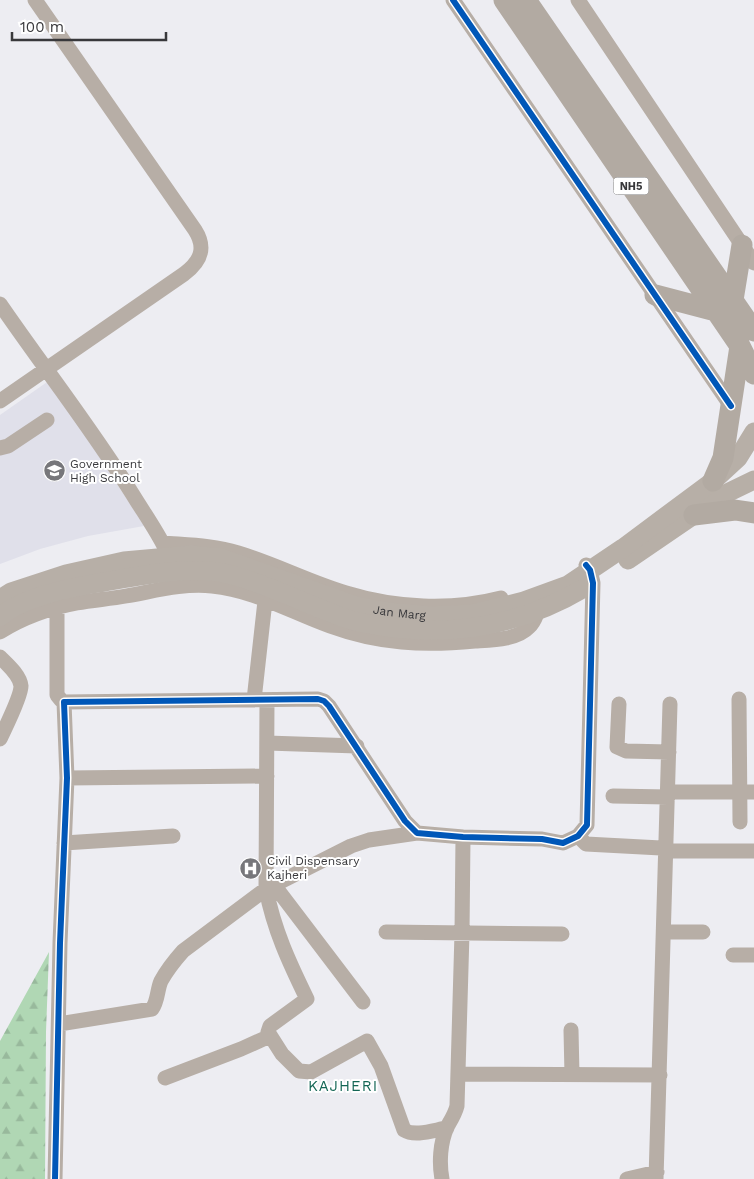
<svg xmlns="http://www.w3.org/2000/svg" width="754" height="1179" font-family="'Work Sans',sans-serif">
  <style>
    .built { fill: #e0e0ea }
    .forest { fill: url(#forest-firs) }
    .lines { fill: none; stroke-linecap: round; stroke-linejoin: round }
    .minor { stroke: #b7aea6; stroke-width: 15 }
    .major { stroke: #b7afa7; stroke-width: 19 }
    .highway { stroke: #b2aaa2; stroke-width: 21 }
    .cycleway-casing { stroke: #fff; stroke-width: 9 }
    .cycleway { stroke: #0057b8; stroke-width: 6 }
    .labels { text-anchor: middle; stroke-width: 4; stroke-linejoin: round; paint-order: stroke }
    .shield { fill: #fff; stroke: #747476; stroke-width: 1 }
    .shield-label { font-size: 11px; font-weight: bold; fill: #38383b }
    .poi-label { font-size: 12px; fill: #38383b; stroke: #fff; text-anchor: start }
    .street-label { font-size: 12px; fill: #38383b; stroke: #fff }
    .quarter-label { font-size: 15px; letter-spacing: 1px; fill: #146655; stroke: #fff }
  </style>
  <defs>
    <pattern id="forest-firs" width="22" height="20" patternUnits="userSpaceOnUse" patternTransform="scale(1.25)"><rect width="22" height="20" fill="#b0d7b4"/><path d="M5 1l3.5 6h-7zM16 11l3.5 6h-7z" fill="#98b99c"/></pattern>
  </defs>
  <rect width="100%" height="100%" fill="#ededf2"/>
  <path class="built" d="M 50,380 L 144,526 L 88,536 L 40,549 L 0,564 L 0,415 Z"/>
  <path class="forest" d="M 49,952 L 46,1032 L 45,1179 L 0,1179 L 0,1041 Z"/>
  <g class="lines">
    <path class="minor" d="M 453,0 L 731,406
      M 578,0 L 754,263
      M 0,304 C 44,368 92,429 133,495 C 144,513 157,531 166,550
      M 0,401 L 184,274 C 200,262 207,249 195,230 L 35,0
      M 0,448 L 8,446 L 47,420
      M 163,543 C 188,545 213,545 238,553 C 275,564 309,582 346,593 C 395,608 451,611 501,598
      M 57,607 L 57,695 L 61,700 L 64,702
      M 0,632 C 24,617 50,608 77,603 C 93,600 110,599 126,596 C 155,591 182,583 212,586 C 254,590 291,612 330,626 C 379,644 424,646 475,641 C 492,640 517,640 529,627 C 534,623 536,616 538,611
      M 0,657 C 7,664 20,675 21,686 C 21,697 5,728 0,739
      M 739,699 L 740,822
      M 254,700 L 266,592
      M 267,700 L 266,889 L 351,846 L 369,840 L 417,833
      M 619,704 L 617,747 L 626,751 L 669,752
      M 267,743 L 357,746
      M 67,778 L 267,776
      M 668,792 L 754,792
      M 613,796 L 668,797
      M 578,836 L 586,844 L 661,848 L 666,851 L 754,851
      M 64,843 L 173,836
      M 274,885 L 363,1002
      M 386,932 L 562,934
      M 664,932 L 703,932
      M 733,955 L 754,955
      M 59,1024 L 152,1009 C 158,1001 157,990 161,981 C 167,970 175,960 183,951 L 266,889 C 274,930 289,962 307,999 L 270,1026 L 268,1032 L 282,1054 L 299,1071 L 311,1072 L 367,1041 L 381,1066 L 404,1130 C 415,1137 434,1130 447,1128
      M 571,1030 L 572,1075
      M 458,1074 L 660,1075
      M 165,1078 L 241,1049 L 270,1036
      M 55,1179 L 60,943 L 67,778 L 64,702 L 318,699 L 324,701 L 329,706 L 405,821 L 417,833 L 463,837 L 542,839 L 563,843 L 578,836 L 587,825 L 593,583 L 590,570 L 586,565
      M 442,1179 C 439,1163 440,1143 447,1127 C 451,1120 455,1114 457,1106 L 462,933 L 463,837
      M 627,1179 L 657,1172
      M 656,1179 L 670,704"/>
    <g class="major">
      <path d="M 628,560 L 723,495 L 754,480"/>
      <path id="s1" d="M 0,599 L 11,592 L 66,574 L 124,561 L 191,555 L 221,558 L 356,606 L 388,612 L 428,616 L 472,614 L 524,601 L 568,585 L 623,548 L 713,481 L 738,458 L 754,432"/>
      <path d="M 0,617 C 21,598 64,589 92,584 C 130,578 181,566 219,572 C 263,581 308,606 351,620 C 360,623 371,624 380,626 C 451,638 522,625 584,588"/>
    </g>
    <path class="highway" d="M 504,0 L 740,346 L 754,374
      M 526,0 L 754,331
      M 655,295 L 716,311
      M 733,300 L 742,245
      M 713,481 L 723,458 L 740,346
      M 694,515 L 735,510 L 754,513"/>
    <defs>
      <path id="cycleway" d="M 453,0 L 731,406
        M 55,1179 L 60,943 L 67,778 L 64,702 L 318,699 L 324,701 L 329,706 L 405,821 L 417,833 L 463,837 L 542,839 L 563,843 L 578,836 L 587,825 L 593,583 L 590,570 L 586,565"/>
    </defs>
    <use href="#cycleway" class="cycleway-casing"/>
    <use href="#cycleway" class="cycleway"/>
  </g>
  <defs>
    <symbol id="school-disc" viewBox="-11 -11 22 22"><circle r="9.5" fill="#77777b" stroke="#fff"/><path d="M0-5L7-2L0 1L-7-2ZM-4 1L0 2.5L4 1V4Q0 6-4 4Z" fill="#fff"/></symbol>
    <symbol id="hospital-disc" viewBox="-11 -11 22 22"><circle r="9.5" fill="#77777b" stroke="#fff"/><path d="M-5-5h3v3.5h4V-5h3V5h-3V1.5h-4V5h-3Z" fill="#fff"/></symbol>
  </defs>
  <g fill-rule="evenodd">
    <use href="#school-disc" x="42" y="458" width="25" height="25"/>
    <use href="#hospital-disc" x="238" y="856" width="25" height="25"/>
  </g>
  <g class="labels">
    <rect class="shield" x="613.5" y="177.5" width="35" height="17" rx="4"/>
    <g class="shield-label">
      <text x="631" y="190">NH5</text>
    </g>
    <g class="poi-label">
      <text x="70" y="468">Government<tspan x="70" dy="14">High School</tspan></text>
      <text x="267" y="865">Civil Dispensary<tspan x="267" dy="14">Kajheri</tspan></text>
    </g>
    <g class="street-label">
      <text dy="4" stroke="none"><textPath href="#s1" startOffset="415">Jan Marg</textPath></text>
    </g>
    <g class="quarter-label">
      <text x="343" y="1091">KAJHERI</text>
    </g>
  </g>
  <path d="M12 32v8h154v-8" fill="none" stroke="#38383b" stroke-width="2.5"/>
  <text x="20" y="32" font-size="15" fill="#38383b" stroke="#ffffff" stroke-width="4" paint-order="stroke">100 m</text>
</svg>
